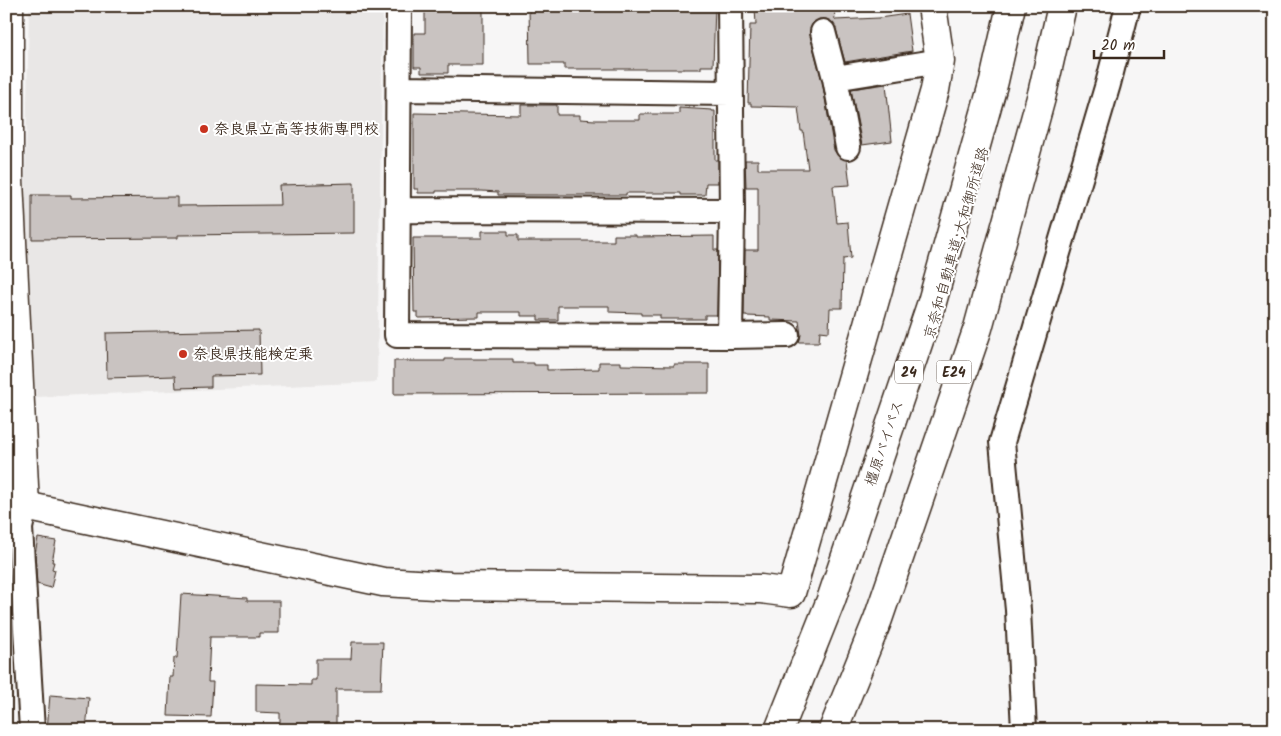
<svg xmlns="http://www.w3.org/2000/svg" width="1281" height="736" font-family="Kalam,'Klee One',sans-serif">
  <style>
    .built { fill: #e9e7e6 }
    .building { fill: #c9c3c1; stroke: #3b2a1e }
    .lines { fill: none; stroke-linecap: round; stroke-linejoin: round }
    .street-casing { stroke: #3b2a1e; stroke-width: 28 }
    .secondary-casing { stroke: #3b2a1e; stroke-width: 31 }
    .highway-casing { stroke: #3b2a1e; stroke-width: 31 }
    .street { stroke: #fff; stroke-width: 24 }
    .secondary { stroke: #fff; stroke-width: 28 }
    .highway { stroke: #fff; stroke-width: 28 }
    .poi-dot { fill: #c8321e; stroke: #fff; stroke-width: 2 }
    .labels { text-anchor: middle; stroke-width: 4; stroke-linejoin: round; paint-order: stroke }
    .shield { fill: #fff; stroke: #766a62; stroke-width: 1 }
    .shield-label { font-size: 14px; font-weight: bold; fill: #3b2a1e }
    .poi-label { font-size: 15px; font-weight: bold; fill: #3b2a1e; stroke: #fff; text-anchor: start }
    .street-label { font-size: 15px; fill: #3b2a1e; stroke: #fff }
  </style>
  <rect width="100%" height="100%" fill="#f7f6f6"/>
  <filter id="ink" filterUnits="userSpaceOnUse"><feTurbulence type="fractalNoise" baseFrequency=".02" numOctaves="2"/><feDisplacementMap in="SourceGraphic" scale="10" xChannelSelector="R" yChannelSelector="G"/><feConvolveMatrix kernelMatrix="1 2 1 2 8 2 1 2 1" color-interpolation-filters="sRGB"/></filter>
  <g filter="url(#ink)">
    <path class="built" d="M 29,6 L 383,6 L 377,382 L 36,397 L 24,251 Z"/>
    <path class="building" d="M 425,6 L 483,6 L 483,65 L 448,65 L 448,73 L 421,73 L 421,67 L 414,67 L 414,33 L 425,33 Z
      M 529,6 L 715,6 L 713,66 L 701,66 L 701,69 L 564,69 L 564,64 L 530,64 Z
      M 765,6 L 834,6 L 835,20 L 879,18 L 907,14 L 912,51 L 845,62 L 836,29 L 832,22 L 826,19 L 819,19 L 813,23 L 810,29 L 810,35 L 822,81 L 834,150 L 838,156 L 847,160 L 850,185 L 833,186 L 837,223 L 848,222 L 851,258 L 843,259 L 842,308 L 830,308 L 829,332 L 820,331 L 819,342 L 799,342 L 801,335 L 799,321 L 770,320 L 770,317 L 747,316 L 747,315 L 744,315 L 745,250 L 758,250 L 758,187 L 746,187 L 745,160 L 758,160 L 758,169 L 808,169 L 803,131 L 801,131 L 798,107 L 751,106 L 751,103 L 748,103 L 750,25 L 756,25 L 755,8 Z
      M 886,84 L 892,141 L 862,145 L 851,89 Z
      M 521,105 L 557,105 L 557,115 L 580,115 L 580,119 L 595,120 L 640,120 L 640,114 L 679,114 L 679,108 L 712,110 L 712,111 L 715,111 L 715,160 L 718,160 L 718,183 L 706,183 L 705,195 L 681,195 L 681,193 L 626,193 L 626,195 L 498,195 L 498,192 L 482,191 L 436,191 L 436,193 L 418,193 L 418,189 L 414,189 L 414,113 L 521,115 Z
      M 354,183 L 354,233 L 178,235 L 178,238 L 32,239 L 32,195 L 71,195 L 71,198 L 177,197 L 177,206 L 280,205 L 279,185 Z
      M 482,231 L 508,231 L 508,235 L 518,235 L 518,241 L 614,241 L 614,235 L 636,235 L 636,237 L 714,236 L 714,250 L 718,250 L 717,315 L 705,315 L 705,319 L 660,319 L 660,315 L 641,315 L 641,313 L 609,312 L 609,306 L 558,306 L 558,320 L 538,320 L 538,316 L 521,316 L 521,312 L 479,312 L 479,317 L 418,318 L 418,312 L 414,312 L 413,238 L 482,238 Z
      M 259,330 L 260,375 L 211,376 L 211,387 L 176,388 L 175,376 L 107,378 L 106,333 Z
      M 445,359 L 513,359 L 513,363 L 534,363 L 534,365 L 547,365 L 547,370 L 599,369 L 599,362 L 621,362 L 621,365 L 674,366 L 674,364 L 709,364 L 709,393 L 394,394 L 394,361 L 445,361 Z
      M 38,538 L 56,541 L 52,562 L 54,562 L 52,569 L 55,570 L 51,588 L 37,584 L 35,554 Z
      M 181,594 L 247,598 L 247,601 L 279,601 L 279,633 L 259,633 L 259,637 L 210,637 L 208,682 L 213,682 L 211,717 L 168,716 L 170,677 L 173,677 L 174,658 L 177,658 Z
      M 352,642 L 383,642 L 381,689 L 336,689 L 336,730 L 280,730 L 280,713 L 256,712 L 256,684 L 311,685 L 311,680 L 316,680 L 316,659 L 351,659 Z
      M 50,695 L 89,698 L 86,730 L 47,730 Z"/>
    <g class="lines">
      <defs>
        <path id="street" d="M 399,6 L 397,335 L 730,336 L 732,211 L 730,6
          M 823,32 L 835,78 L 848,147
          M 835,78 L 940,61
          M 399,89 L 730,93
          M 398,210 L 732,211
          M 730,336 L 787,335
          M 25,506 L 20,528 L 32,730
          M 1024,730 L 1018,610 L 1002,442 L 1108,84 L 1128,6"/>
        <path id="secondary" d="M 9,6 L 9,180 L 25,506 L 383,582 L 451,586 L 761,589 L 791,593 L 935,90 L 940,61 L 932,6"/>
        <path id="highway" d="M 779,730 L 831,600 L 932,302 L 994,81 L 1011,6
          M 833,730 L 878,619 L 978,328 L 1042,94 L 1062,6"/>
      </defs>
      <use href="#street" class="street-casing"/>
      <use href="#secondary" class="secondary-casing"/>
      <use href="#highway" class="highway-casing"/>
      <use href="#street" class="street"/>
      <use href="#secondary" class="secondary"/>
      <use href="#highway" class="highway"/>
    </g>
  </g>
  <g class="poi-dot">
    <circle cx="204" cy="129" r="5"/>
    <circle cx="183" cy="354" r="5"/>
  </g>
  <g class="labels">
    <g class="shield">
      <rect x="895" y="360.5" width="28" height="23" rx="4"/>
      <rect x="936.5" y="360.5" width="35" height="23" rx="4"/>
    </g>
    <g class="shield-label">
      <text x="909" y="377">24</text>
      <text x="954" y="377">E24</text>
    </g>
    <g class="poi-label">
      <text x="214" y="134">奈良県立高等技術専門校</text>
      <text x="193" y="359">奈良県技能検定乗</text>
    </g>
    <g class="street-label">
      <text transform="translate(956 243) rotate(-74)" y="5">京奈和自動車道;大和御所道路</text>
      <text transform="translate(884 443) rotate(-71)" y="5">橿原バイパス</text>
    </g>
  </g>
  <rect width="1281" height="736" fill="none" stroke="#fff" stroke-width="25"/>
  <rect x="12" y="12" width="1256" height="711" fill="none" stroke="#3b2a1e" stroke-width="2" filter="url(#ink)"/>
  <path d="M1094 50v8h70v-8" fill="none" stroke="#3b2a1e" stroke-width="2.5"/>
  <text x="1101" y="50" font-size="15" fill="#3b2a1e" stroke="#ffffff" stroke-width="4" paint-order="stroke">20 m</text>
</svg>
